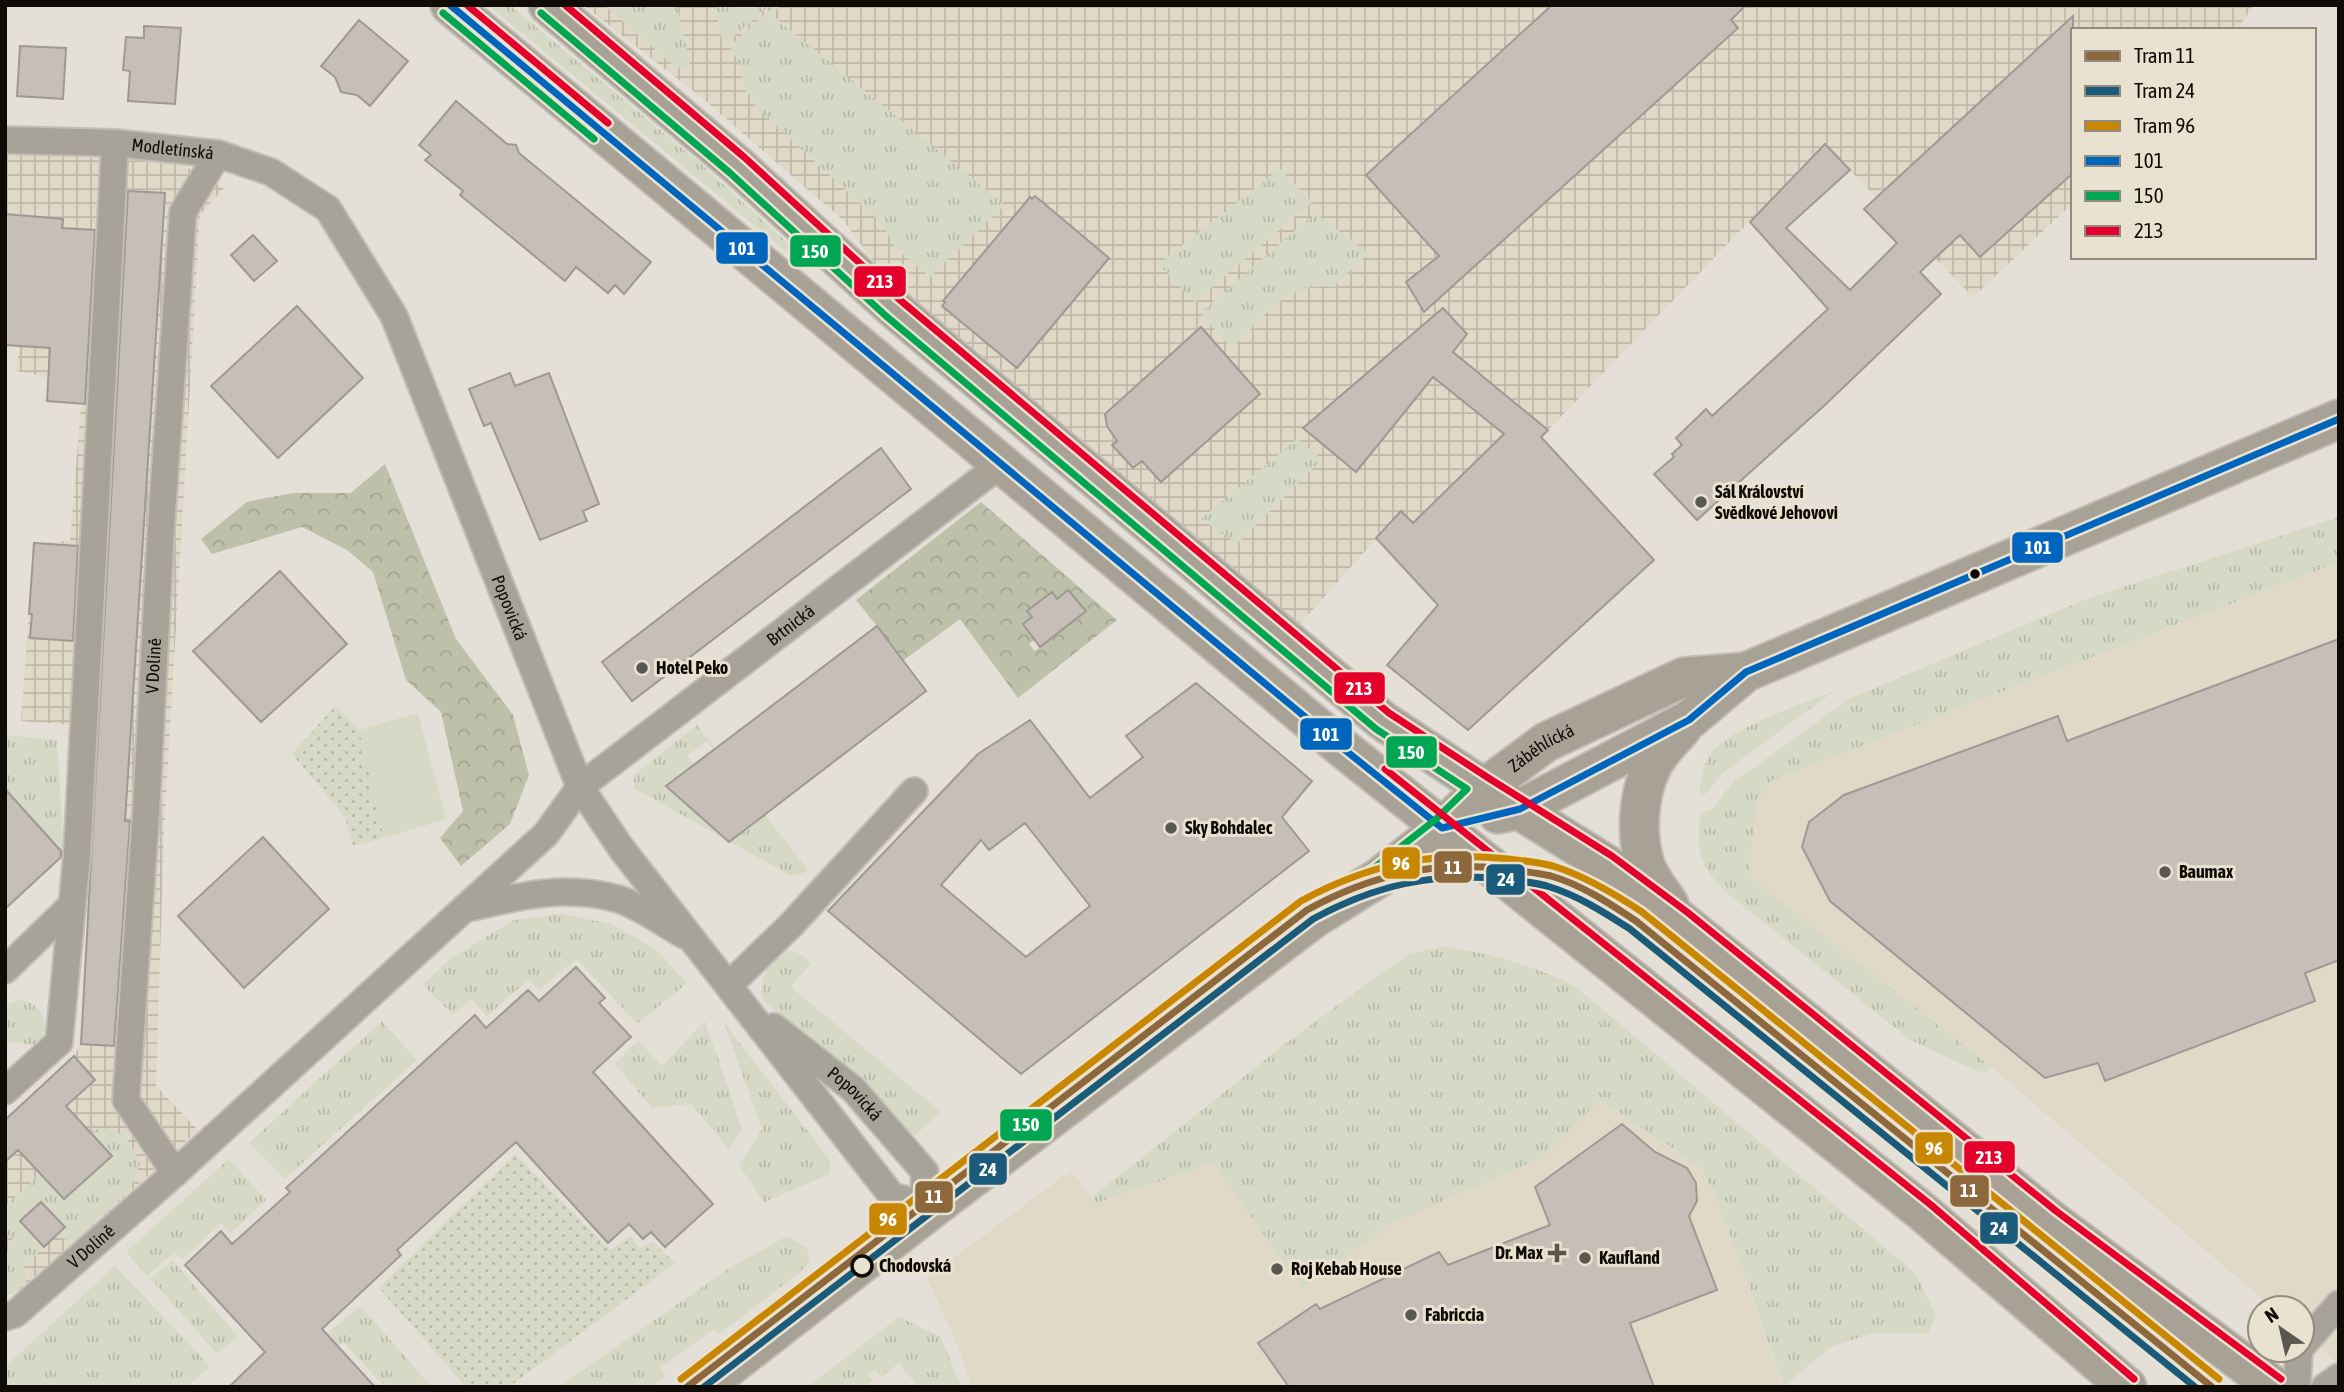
<svg xmlns="http://www.w3.org/2000/svg" width="2344" height="1392" font-family="'Asap Condensed',sans-serif">
  <style>
    .built { fill: #e1d9c8 }
    .industrial { fill: url(#industrial-grid) }
    .grass { fill: url(#grass-tufts) }
    .forest { fill: url(#forest-crowns); fill-rule: evenodd }
    .park { fill: url(#park-dots) }
    .pitch { fill: #d6d9c6 }
    .building { fill: #c8beb8; stroke: #9e9994; stroke-width: 2; fill-rule: evenodd }
    .lines { fill: none; stroke-linecap: round; stroke-linejoin: round }
    .street-casing { stroke: #c1bdb7; stroke-width: 30 }
    .secondary-casing { stroke: #c1bdb7; stroke-width: 42 }
    .street { stroke: #a8a398; stroke-width: 26 }
    .secondary { stroke: #a8a196; stroke-width: 38 }
    .bus-1-casing { stroke: #eae2d1; stroke-width: 12 }
    .bus-2-casing { stroke: #eae2d1; stroke-width: 12 }
    .bus-3-casing { stroke: #eae2d1; stroke-width: 12 }
    .bus-1 { stroke: #0065bd; stroke-width: 7 }
    .bus-2 { stroke: #00a651; stroke-width: 7 }
    .bus-3 { stroke: #e4002b; stroke-width: 7 }
    .tram-1-casing { stroke: #eae2d1; stroke-width: 12 }
    .tram-2-casing { stroke: #eae2d1; stroke-width: 12 }
    .tram-3-casing { stroke: #eae2d1; stroke-width: 12 }
    .tram-1 { stroke: #8c683c; stroke-width: 7 }
    .tram-2 { stroke: #1a5a7b; stroke-width: 7 }
    .tram-3 { stroke: #c98701; stroke-width: 7 }
    .poi-dot { fill: #5a5650; stroke: #eae2d1; stroke-width: 2.5 }
    .bus-dot { fill: #0f0c07; stroke: #eae2d1; stroke-width: 2.5 }
    .stop-dot { fill: #eae2d1; stroke: #0f0c07; stroke-width: 3.5 }
    .labels { text-anchor: middle; stroke-width: 6; stroke-linejoin: round; paint-order: stroke }
    .street-label { font-size: 18px; fill: #0f0c07; stroke: #eae2d1 }
    .poi-label { font-size: 18px; font-weight: bold; fill: #0f0c07; stroke: #eae2d1; text-anchor: start }
    .stop-label { font-size: 18px; font-weight: bold; fill: #0f0c07; stroke: #eae2d1; text-anchor: start }
    .line-badge { stroke: #eae2d1; stroke-width: 2.5 }
    .badge-label { font-size: 19px; text-anchor: middle; font-weight: bold; fill: #fff }
  </style>
  <defs>
    <pattern id="industrial-grid" width="8" height="8" patternUnits="userSpaceOnUse" patternTransform="scale(1.75)"><rect width="8" height="8" fill="#e1d9c8"/><path d="M0 4h8M4 0v8" fill="none" stroke="#c0b9aa"/></pattern>
    <pattern id="grass-tufts" width="24" height="20" patternUnits="userSpaceOnUse" patternTransform="scale(1.75)"><rect width="24" height="20" fill="#d6d9c6"/><path d="M3 7l-1-3M5 7V3M7 7l1-3M15 17l-1-3M17 17v-4M19 17l1-3" fill="none" stroke="#b6b9a9"/></pattern>
    <pattern id="forest-crowns" width="20" height="18" patternUnits="userSpaceOnUse" patternTransform="scale(1.75)"><rect width="20" height="18" fill="#bec1a9"/><path d="M2 6a3 3 0 1 1 6 0M12 15a3 3 0 1 1 6 0" fill="none" stroke="#a2a590"/></pattern>
    <pattern id="park-dots" width="8" height="8" patternUnits="userSpaceOnUse" patternTransform="scale(1.75)"><rect width="8" height="8" fill="#d6d9c6"/><path d="M2 2h.1M6 6h.1" fill="none" stroke="#b6b9a9" stroke-width="1.8" stroke-linecap="round"/></pattern>
  </defs>
  <rect width="100%" height="100%" fill="#e4e0d7"/>
  <path class="built" d="M 2339,562 L 2339,1364 L 2302,1333 L 2302,1308 L 2273,1308 L 1998,1073 L 1749,876 L 1756,805 L 1771,781 Z
    M 1600,1100 L 1702,1168 L 1719,1205 L 1783,1387 L 973,1387 L 951,1330 L 927,1278 L 1070,1171 L 1097,1203 L 1213,1163 L 1304,1289 L 1391,1224 L 1543,1157 Z"/>
  <path class="industrial" d="M 583,5 L 2254,5 L 2237,30 L 2073,30 L 2073,203 L 1973,297 L 1824,144 L 1548,430 L 1468,509 L 1430,542 L 1401,511 L 1300,624 L 896,292 L 844,221 L 701,97 Z
    M 5,153 L 179,163 L 224,188 L 200,215 L 164,832 L 156,1086 L 198,1130 L 78,1239 L 18,1291 L 5,1296 L 5,1120 L 74,1056 L 81,1044 L 95,820 L 91,779 L 94,727 L 21,721 L 34,543 L 70,541 L 81,404 L 47,401 L 48,377 L 17,371 L 19,347 L 5,345 Z"/>
  <path class="grass" d="M 488,5 L 510,5 L 701,164 L 806,260 L 806,264 L 801,264 Z
    M 604,5 L 674,5 L 678,10 L 691,68 L 688,70 L 676,68 Z
    M 715,5 L 780,5 L 774,13 L 765,9 L 727,43 L 721,38 Z
    M 768,12 L 1005,205 L 930,277 L 894,247 L 887,232 L 878,220 L 757,108 L 746,91 L 739,64 L 730,46 Z
    M 1280,169 L 1312,202 L 1195,302 L 1158,264 Z
    M 1315,213 L 1369,253 L 1333,287 C 1288,280 1260,320 1232,349 L 1200,313 Z
    M 1297,439 L 1322,459 L 1237,544 L 1201,519 Z
    M 2339,517 L 2339,562 L 1771,781 L 1756,805 L 1749,876 L 1991,1067 L 1986,1072 L 1976,1071 L 1909,1039 L 1727,893 C 1699,865 1697,853 1700,814 L 1714,808 L 1731,784 L 1849,699 L 2086,599 Z
    M 1834,691 L 1724,772 L 1708,792 L 1700,796 C 1700,781 1702,767 1710,755 C 1728,728 1803,704 1834,691 Z
    M 697,725 L 716,749 L 714,751 L 707,741 L 687,756 L 694,766 L 666,787 L 729,842 L 765,815 L 808,870 L 799,875 L 789,875 L 634,788 L 634,775 Z
    M 5,735 L 57,740 L 64,854 L 5,789 Z
    M 562,914 L 611,924 L 654,948 L 687,983 L 637,1024 L 577,959 L 539,990 L 529,979 L 487,1016 L 471,999 L 453,1015 L 423,985 L 451,958 L 514,920 Z
    M 1445,946 C 1491,954 1533,965 1575,986 L 1915,1273 L 1936,1315 L 1928,1333 L 1875,1333 L 1832,1346 L 1784,1386 L 1719,1205 L 1702,1168 L 1600,1100 L 1543,1157 L 1391,1224 L 1303,1289 L 1213,1163 L 1096,1203 L 1092,1197 L 1281,1047 L 1376,977 L 1410,954 Z
    M 789,951 L 798,953 L 811,963 L 791,987 L 941,1112 L 911,1139 L 764,1001 C 755,978 770,962 789,951 Z
    M 18,1000 C 42,1001 52,1026 39,1045 L 5,1042 L 5,1006 Z
    M 382,1021 L 417,1060 L 285,1179 L 249,1143 Z
    M 705,1021 L 742,1129 L 729,1149 L 691,1104 L 652,1108 L 615,1064 L 638,1040 L 662,1066 Z
    M 724,1023 L 830,1160 L 830,1174 L 764,1202 L 739,1165 L 762,1129 Z
    M 101,1128 C 125,1130 130,1143 140,1163 L 130,1190 L 76,1240 C 68,1241 63,1240 58,1234 L 64,1227 L 41,1202 L 20,1221 L 44,1247 L 24,1266 L 26,1281 L 18,1291 L 5,1296 L 5,1253 L 16,1243 L 5,1231 L 5,1206 L 41,1173 L 64,1199 L 111,1156 L 89,1132 Z
    M 229,1159 L 266,1200 L 231,1233 L 221,1223 L 182,1259 L 174,1252 L 147,1276 L 126,1252 Z
    M 787,1236 L 807,1248 L 810,1262 L 799,1273 L 719,1334 L 714,1329 L 660,1368 L 665,1376 L 651,1387 L 558,1387 L 728,1269 Z
    M 172,1260 L 238,1336 L 217,1354 L 151,1279 Z
    M 115,1266 L 210,1366 L 187,1387 L 5,1387 L 5,1367 Z
    M 360,1306 L 432,1387 L 385,1387 L 344,1343 L 336,1346 L 327,1334 Z
    M 899,1317 L 941,1337 L 961,1387 L 918,1387 L 899,1363 L 881,1377 L 875,1370 L 869,1375 L 872,1380 L 864,1387 L 807,1387 Z"/>
  <path class="forest" d="M 385,464 L 456,639 L 513,715 L 529,775 L 510,824 L 461,866 L 440,838 L 463,811 L 441,712 L 406,680 L 373,572 L 347,550 L 302,527 L 212,554 L 201,539 L 247,502 L 292,493 L 351,493 Z
    M 981,502 L 1117,620 L 1018,698 L 960,619 L 904,660 L 856,600 ZM 1068,590 L 1085,611 L 1035,651 L 1029,644 L 1035,640 L 1023,624 L 1032,617 L 1027,611 L 1052,593 L 1057,599 Z"/>
  <path class="park" d="M 336,705 L 359,730 L 384,838 L 353,846 L 345,817 L 292,754 Z
    M 515,1154 L 610,1250 L 630,1236 L 640,1248 L 653,1242 L 675,1263 L 509,1387 L 466,1387 L 379,1288 Z"/>
  <path class="pitch" d="M 418,713 L 446,819 L 384,838 L 359,730 Z"/>
  <path class="building" d="M 1552,5 L 1746,5 L 1731,20 L 1738,28 L 1424,312 L 1406,282 L 1439,256 L 1366,175 Z
    M 2073,16 L 2073,173 L 1980,257 L 1960,235 L 1920,272 L 1941,294 L 1826,404 L 1697,520 L 1654,474 L 1674,457 L 1672,454 L 1682,445 L 1676,438 L 1706,409 L 1712,416 L 1828,309 L 1750,222 L 1825,144 L 1850,170 L 1786,228 L 1850,290 L 1897,243 L 1864,209 Z
    M 359,20 L 408,61 L 370,106 L 357,95 L 341,92 L 335,77 L 321,66 Z
    M 144,26 L 181,28 L 175,104 L 128,101 L 130,71 L 123,70 L 126,37 L 144,38 Z
    M 20,46 L 66,48 L 63,99 L 17,96 Z
    M 456,101 L 507,144 L 516,145 L 519,153 L 651,262 L 624,294 L 615,285 L 608,293 L 576,267 L 565,281 L 460,195 L 463,191 L 425,160 L 431,155 L 419,145 Z
    M 128,191 L 165,193 L 125,821 L 130,821 L 114,1046 L 81,1044 Z
    M 1035,196 L 1109,258 L 1017,368 L 942,306 L 945,302 L 943,301 L 1016,214 L 1030,197 L 1032,199 Z
    M 5,214 L 63,219 L 62,228 L 95,230 L 85,404 L 47,401 L 50,348 L 5,345 Z
    M 253,235 L 277,261 L 254,281 L 231,255 Z
    M 297,306 L 363,378 L 278,458 L 211,386 Z
    M 1443,308 L 1467,334 L 1453,352 L 1548,430 L 1541,437 L 1654,560 L 1468,730 L 1387,665 L 1438,605 L 1376,538 L 1401,511 L 1413,523 L 1504,434 L 1433,377 L 1356,472 L 1303,428 Z
    M 1201,327 L 1260,394 L 1161,482 L 1142,461 L 1133,468 L 1112,445 L 1117,441 L 1107,426 L 1105,414 Z
    M 510,373 L 515,386 L 549,373 L 599,504 L 583,511 L 587,521 L 540,540 L 491,423 L 484,426 L 469,389 Z
    M 881,448 L 911,489 L 632,701 L 602,662 Z
    M 34,543 L 78,546 L 73,641 L 30,638 L 32,614 L 29,614 Z
    M 280,571 L 347,644 L 261,722 L 193,651 Z
    M 1068,590 L 1086,611 L 1040,647 L 1023,624 L 1032,617 L 1027,611 L 1052,592 L 1057,599 Z
    M 877,626 L 926,691 L 729,842 L 666,786 Z
    M 2339,639 L 2339,960 L 2305,973 L 2315,1001 L 2105,1081 L 2098,1063 L 2045,1078 L 1830,901 L 1802,847 L 1809,822 L 1844,795 L 2058,716 L 2067,741 Z
    M 1196,683 L 1312,781 L 1282,817 L 1309,851 L 1021,1074 L 828,911 L 978,754 L 1030,720 L 1090,798 L 1143,757 L 1126,736 ZM 1025,823 L 1090,906 L 1026,957 L 941,885 L 981,840 L 989,850 Z
    M 5,789 L 61,851 L 61,857 L 5,909 Z
    M 263,837 L 329,909 L 244,988 L 178,916 Z
    M 576,967 L 605,998 L 599,1003 L 631,1037 L 593,1072 L 713,1204 L 665,1247 L 651,1232 L 643,1239 L 629,1224 L 608,1243 L 516,1142 L 397,1250 L 401,1255 L 322,1329 L 375,1387 L 229,1387 L 265,1352 L 185,1265 L 221,1231 L 232,1244 L 290,1192 L 286,1188 L 475,1015 L 486,1028 L 528,990 L 539,1001 Z
    M 74,1056 L 95,1080 L 66,1106 L 112,1156 L 64,1199 L 18,1150 L 5,1162 L 5,1120 Z
    M 1622,1124 L 1655,1152 L 1687,1168 L 1696,1183 L 1697,1201 L 1689,1216 L 1717,1290 L 1630,1323 L 1654,1387 L 1289,1387 L 1258,1343 L 1316,1304 L 1320,1309 L 1439,1252 L 1448,1265 L 1550,1225 L 1535,1187 Z
    M 41,1202 L 65,1227 L 44,1247 L 20,1221 Z"/>
  <g class="lines">
    <defs>
      <g id="street">
        <path id="s1" d="M 5,140 L 115,143 L 218,154 L 271,172 L 328,209 L 394,316 L 580,787 L 621,848 L 892,1196 L 923,1204 L 929,1211"/>
        <path d="M 468,908 C 519,896 565,884 618,899 C 637,904 666,925 684,935"/>
        <path d="M 5,970 L 72,905"/>
        <path d="M 729,985 L 791,925 L 914,791"/>
        <path id="s2" d="M 774,1027 L 853,1089 L 925,1172 L 923,1204"/>
        <path d="M 5,1091 L 59,1042 L 77,855 L 115,143"/>
        <path id="s3" d="M 175,1173 L 126,1100 L 146,812 L 161,527 L 183,212 L 218,154"/>
        <path id="s4" d="M 5,1317 L 15,1314 L 175,1173 L 546,834 L 580,787 L 1001,464"/>
        <path d="M 2302,1346 L 2339,1304"/>
        <path d="M 2297,1387 L 2299,1350"/>
        <path d="M 2325,1387 L 2339,1377"/>
      </g>
      <g id="secondary">
        <path d="M 450,5 L 1340,746 L 1924,1213 L 2127,1387"/>
        <path d="M 548,5 L 737,165 L 893,308 L 1383,721 L 1484,788 L 1606,864 L 1680,920 L 2050,1219 L 2275,1387"/>
        <path d="M 1498,814 L 1520,809 L 1689,720 L 1746,672 L 2339,419"/>
        <path d="M 1669,904 C 1661,892 1651,880 1646,867 C 1635,837 1638,795 1652,766 C 1659,752 1672,740 1682,728"/>
        <path id="s5" d="M 703,1387 L 929,1211 L 1313,919 L 1380,877 L 1442,828 L 1484,788 L 1546,742 L 1684,677 L 1746,672"/>
      </g>
    </defs>
    <use href="#street" class="street-casing"/>
    <use href="#secondary" class="secondary-casing"/>
    <use href="#street" class="street"/>
    <use href="#secondary" class="secondary"/>
    <defs>
      <path id="bus-1" d="M 450,5 L 1340,746 L 1442,828 L 1520,809 L 1689,720 L 1746,672 L 2339,419"/>
      <path id="bus-2" d="M 443,13 L 594,139
        M 541,13 L 730,173 L 886,316 L 1376,729 L 1467,789 L 1435,820 L 1374,868 L 1307,911 L 923,1203 L 697,1379"/>
      <path id="bus-3" d="M 467,5 L 608,123
        M 565,5 L 744,157 L 900,300 L 1389,713 L 1490,779 L 1612,856 L 1687,912 L 2056,1211 L 2281,1379
        M 1385,769 L 1931,1205 L 2134,1379"/>
    </defs>
    <use href="#bus-1" class="bus-1-casing"/>
    <use href="#bus-2" class="bus-2-casing"/>
    <use href="#bus-3" class="bus-3-casing"/>
    <use href="#bus-1" class="bus-1"/>
    <use href="#bus-2" class="bus-2"/>
    <use href="#bus-3" class="bus-3"/>
    <defs>
      <path id="tram-1" d="M 687,1387 L 1307,910 C 1369,876 1432,860 1503,869 C 1519,871 1535,872 1551,876 C 1582,885 1609,903 1636,921 L 2212,1387"/>
      <path id="tram-2" d="M 704,1387 L 1313,919 C 1373,886 1434,871 1502,879 C 1518,881 1535,882 1550,887 C 1579,896 1605,913 1630,929 L 2195,1387"/>
      <path id="tram-3" d="M 681,1379 L 1301,901 C 1367,865 1433,850 1508,859 C 1524,861 1541,862 1556,867 C 1587,877 1615,894 1642,912 L 2219,1379"/>
    </defs>
    <use href="#tram-1" class="tram-1-casing"/>
    <use href="#tram-2" class="tram-2-casing"/>
    <use href="#tram-3" class="tram-3-casing"/>
    <use href="#tram-1" class="tram-1"/>
    <use href="#tram-2" class="tram-2"/>
    <use href="#tram-3" class="tram-3"/>
  </g>
  <g class="poi-dot">
    <circle cx="1701" cy="502" r="7"/>
    <circle cx="642" cy="668" r="7"/>
    <circle cx="1171" cy="828" r="7"/>
    <circle cx="2165" cy="872" r="7"/>
    <path d="M1553.5 1242.5h7v7h7v7h-7v7h-7v-7h-7v-7h7z"/>
    <circle cx="1585" cy="1258" r="7"/>
    <circle cx="1277" cy="1269" r="7"/>
    <circle cx="1411" cy="1315" r="7"/>
  </g>
  <circle class="bus-dot" cx="1975" cy="574" r="6"/>
  <circle class="stop-dot" cx="862" cy="1266" r="10"/>
  <g class="labels">
    <g class="street-label">
      <text dy="6" stroke="none"><textPath href="#s1" startOffset="168">Modletínská</textPath></text>
      <text dy="6" stroke="none"><textPath href="#s1" startOffset="777">Popovická</textPath></text>
      <text dy="6" stroke="none"><textPath href="#s4" startOffset="1050">Brtnická</textPath></text>
      <text dy="6" stroke="none"><textPath href="#s3" startOffset="523">V Dolině</textPath></text>
      <text dy="6" stroke="none"><textPath href="#s5" startOffset="1055">Záběhlická</textPath></text>
      <text dy="6" stroke="none"><textPath href="#s2" startOffset="105">Popovická</textPath></text>
      <text dy="6" stroke="none"><textPath href="#s4" startOffset="112">V Dolině</textPath></text>
    </g>
    <g class="poi-label">
      <text x="1715" y="498">Sál Království<tspan x="1715" dy="21">Svědkové Jehovovi</tspan></text>
      <text x="656" y="674">Hotel Peko</text>
      <text x="1185" y="834">Sky Bohdalec</text>
      <text x="2179" y="878">Baumax</text>
      <text x="1543" y="1259" text-anchor="end">Dr. Max</text>
      <text x="1599" y="1264">Kaufland</text>
      <text x="1291" y="1275">Roj Kebab House</text>
      <text x="1425" y="1321">Fabriccia</text>
    </g>
    <g class="stop-label">
      <text x="879" y="1272">Chodovská</text>
    </g>
  </g>
  <g class="line-badge">
    <rect x="715" y="231" width="54" height="34" rx="7" fill="#0065bd"/>
    <rect x="789" y="234" width="53" height="34" rx="7" fill="#00a651"/>
    <rect x="853" y="265" width="54" height="33" rx="7" fill="#e4002b"/>
    <rect x="2011" y="531" width="53" height="33" rx="7" fill="#0065bd"/>
    <rect x="1333" y="671" width="53" height="34" rx="7" fill="#e4002b"/>
    <rect x="1299" y="717" width="54" height="34" rx="7" fill="#0065bd"/>
    <rect x="1385" y="735" width="53" height="34" rx="7" fill="#00a651"/>
    <rect x="1381" y="846" width="40" height="34" rx="7" fill="#c98701"/>
    <rect x="1433" y="850" width="40" height="34" rx="7" fill="#8c683c"/>
    <rect x="1485" y="863" width="41" height="33" rx="7" fill="#1a5a7b"/>
    <rect x="999" y="1108" width="54" height="34" rx="7" fill="#00a651"/>
    <rect x="1914" y="1131" width="40" height="34" rx="7" fill="#c98701"/>
    <rect x="1963" y="1140" width="53" height="34" rx="7" fill="#e4002b"/>
    <rect x="968" y="1152" width="40" height="34" rx="7" fill="#1a5a7b"/>
    <rect x="1949" y="1174" width="41" height="34" rx="7" fill="#8c683c"/>
    <rect x="914" y="1180" width="40" height="34" rx="7" fill="#8c683c"/>
    <rect x="868" y="1202" width="40" height="34" rx="7" fill="#c98701"/>
    <rect x="1979" y="1211" width="40" height="34" rx="7" fill="#1a5a7b"/>
  </g>
  <g class="badge-label">
    <text x="742" y="255">101</text>
    <text x="815" y="258">150</text>
    <text x="880" y="288">213</text>
    <text x="2038" y="554">101</text>
    <text x="1359" y="695">213</text>
    <text x="1326" y="741">101</text>
    <text x="1411" y="759">150</text>
    <text x="1401" y="870">96</text>
    <text x="1453" y="874">11</text>
    <text x="1506" y="886">24</text>
    <text x="1026" y="1131">150</text>
    <text x="1934" y="1155">96</text>
    <text x="1989" y="1164">213</text>
    <text x="988" y="1176">24</text>
    <text x="1969" y="1197">11</text>
    <text x="934" y="1203">11</text>
    <text x="888" y="1226">96</text>
    <text x="1999" y="1235">24</text>
  </g>
  <rect width="2344" height="1392" fill="none" stroke="#0f0c07" stroke-width="14"/>
  <rect x="2071" y="28" width="245" height="231" fill="#eae2d1" stroke="#928c80" stroke-width="2"/>
  <rect x="2085" y="51" width="35" height="10" fill="#8c683c" stroke="#928c80" stroke-width="2"/>
  <text x="2134" y="63" font-size="21" fill="#0f0c07">Tram 11</text>
  <rect x="2085" y="86" width="35" height="10" fill="#1a5a7b" stroke="#928c80" stroke-width="2"/>
  <text x="2134" y="98" font-size="21" fill="#0f0c07">Tram 24</text>
  <rect x="2085" y="121" width="35" height="10" fill="#c98701" stroke="#928c80" stroke-width="2"/>
  <text x="2134" y="133" font-size="21" fill="#0f0c07">Tram 96</text>
  <rect x="2085" y="156" width="35" height="10" fill="#0065bd" stroke="#928c80" stroke-width="2"/>
  <text x="2134" y="168" font-size="21" fill="#0f0c07">101</text>
  <rect x="2085" y="191" width="35" height="10" fill="#00a651" stroke="#928c80" stroke-width="2"/>
  <text x="2134" y="203" font-size="21" fill="#0f0c07">150</text>
  <rect x="2085" y="226" width="35" height="10" fill="#e4002b" stroke="#928c80" stroke-width="2"/>
  <text x="2134" y="238" font-size="21" fill="#0f0c07">213</text>
  <g transform="translate(2281 1329) rotate(326)"><circle r="33" fill="#eae2d1" stroke="#928c80" stroke-width="2"/>
  <path d="M0-5L12 26L0 18L-12 26Z" fill="#5a5650"/>
  <text y="-10" font-size="19" font-weight="bold" text-anchor="middle" fill="#0f0c07">N</text>
  </g>
</svg>
